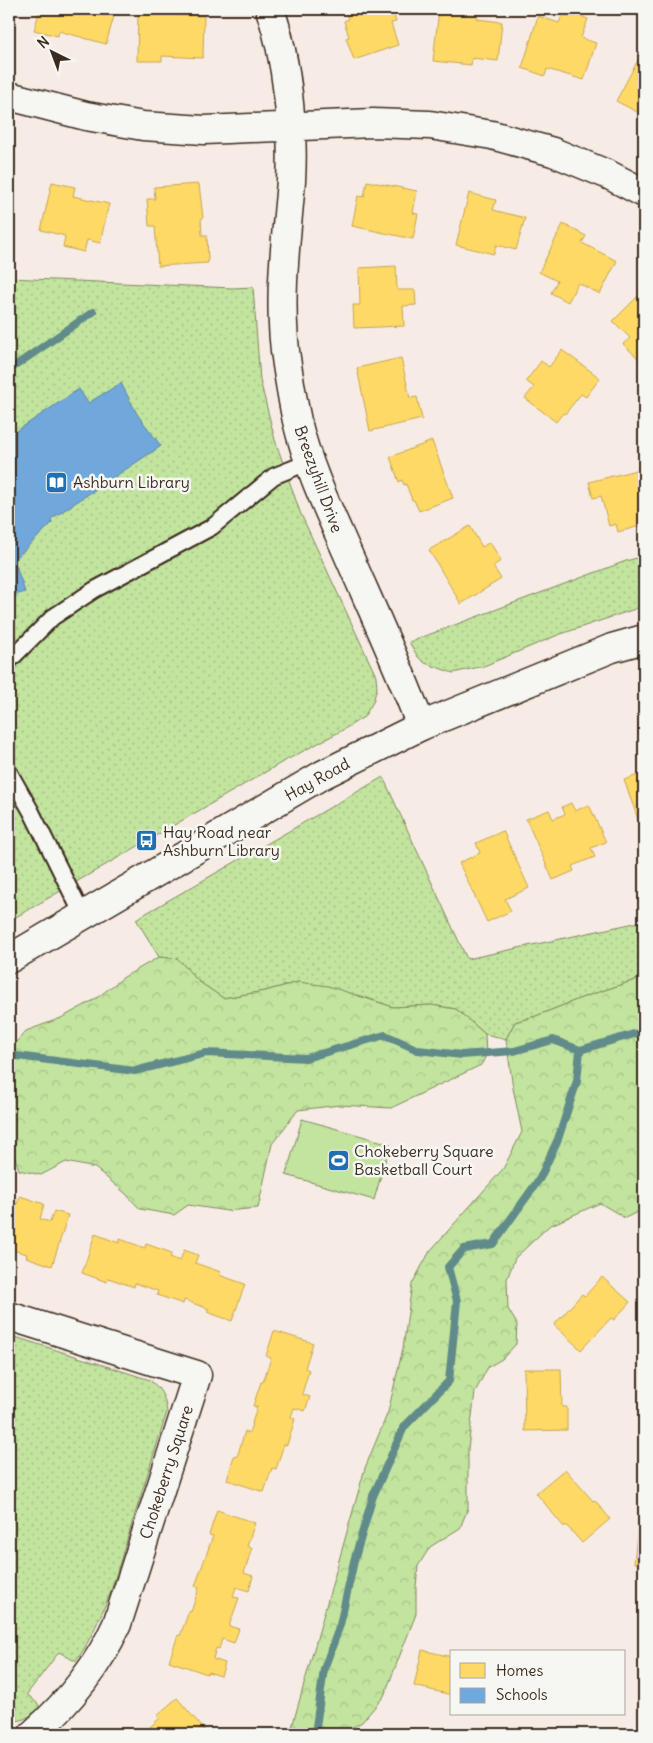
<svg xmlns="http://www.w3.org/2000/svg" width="653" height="1743" font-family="Delius,sans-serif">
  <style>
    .grass { fill: url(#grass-dots); stroke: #7e875e }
    .forest { fill: url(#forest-crowns); stroke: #7e875e }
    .pitch { fill: #c2e49e; stroke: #7e875e }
    .homes { fill: #ffd966; stroke: #c4a450 }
    .schools { fill: #6fa8dc; stroke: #5f82a3 }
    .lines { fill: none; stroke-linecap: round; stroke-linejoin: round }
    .stream { stroke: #618b8a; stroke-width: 8 }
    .service-casing { stroke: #3b2a1e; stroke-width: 19 }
    .minor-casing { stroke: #3b2a1e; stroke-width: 31 }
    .tertiary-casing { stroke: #3b2a1e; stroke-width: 31 }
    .service { stroke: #f6f6f2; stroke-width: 15 }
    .minor { stroke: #f6f6f2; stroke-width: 28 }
    .tertiary { stroke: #f6f6f2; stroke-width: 28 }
    .labels { text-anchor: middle; stroke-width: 5; stroke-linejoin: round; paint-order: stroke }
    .street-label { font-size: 16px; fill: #3b2a1e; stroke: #f6f6f2 }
    .poi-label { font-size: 16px; fill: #3b2a1e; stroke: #f6f6f2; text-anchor: start }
  </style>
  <defs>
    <pattern id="grass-dots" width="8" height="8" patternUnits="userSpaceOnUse" patternTransform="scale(1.25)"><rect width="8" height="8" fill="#c2e49e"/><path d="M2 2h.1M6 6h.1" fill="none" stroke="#a8c488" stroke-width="1.8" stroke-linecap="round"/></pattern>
    <pattern id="forest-crowns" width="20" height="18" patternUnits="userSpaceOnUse" patternTransform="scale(1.25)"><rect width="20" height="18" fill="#c2e49e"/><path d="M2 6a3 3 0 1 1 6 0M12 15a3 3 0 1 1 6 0" fill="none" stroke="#a8c488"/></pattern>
  </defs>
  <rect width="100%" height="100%" fill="#f7ece5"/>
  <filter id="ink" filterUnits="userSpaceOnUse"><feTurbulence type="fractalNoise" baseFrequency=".02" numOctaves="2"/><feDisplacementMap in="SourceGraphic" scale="10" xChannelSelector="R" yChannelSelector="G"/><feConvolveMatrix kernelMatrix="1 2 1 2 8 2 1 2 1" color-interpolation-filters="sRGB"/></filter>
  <g filter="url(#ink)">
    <path class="grass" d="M 9,278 L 233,288 L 253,287 L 260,380 L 275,440 L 300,512 L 376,676 L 377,688 L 373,702 L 364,717 L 341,731 L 281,763 L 9,921 Z
      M 644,556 L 644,606 L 558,635 L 484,666 L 453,673 L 425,663 L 418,657 L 409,642 L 626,561 Z
      M 383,777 L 467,959 L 644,921 L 644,977 L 584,997 L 536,1016 L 515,1022 L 506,1039 L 485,1034 L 456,1009 L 431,1005 L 393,1007 L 361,996 L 298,982 L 265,991 L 223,998 L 198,981 L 178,959 L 159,957 L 136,919 Z
      M 9,1335 L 150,1380 C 161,1389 165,1397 167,1412 L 110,1594 C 100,1617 91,1639 77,1660 L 73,1660 L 59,1652 L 27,1694 L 38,1704 L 40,1709 C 31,1716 20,1723 9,1721 Z"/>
    <path class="forest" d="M 159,957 L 178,959 L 198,981 L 223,998 L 265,991 L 298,982 L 328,986 L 393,1007 L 431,1005 L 456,1009 L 485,1034 L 486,1056 L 481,1065 L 391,1108 L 340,1105 L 298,1110 L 272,1144 L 258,1208 L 227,1211 L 188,1205 L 174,1215 L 140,1209 L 125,1193 L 95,1168 L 66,1162 L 41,1175 L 19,1170 L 12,1148 L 9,1147 L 9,1050 L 26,1031 L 61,1018 L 94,1000 L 124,977 Z
      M 644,977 L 644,1209 L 625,1218 L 600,1203 L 549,1226 L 515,1258 L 507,1279 L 508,1309 L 517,1324 L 516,1344 L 502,1359 L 488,1367 L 475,1392 L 468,1449 L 468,1508 L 460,1528 L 430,1547 L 418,1566 L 416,1587 L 416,1614 L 384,1696 L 362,1722 L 341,1734 L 290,1734 L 365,1468 L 388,1412 L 403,1348 L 412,1284 L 430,1251 L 503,1169 L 522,1132 L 513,1088 L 506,1039 L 515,1022 L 536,1016 L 584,997 Z"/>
    <path class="pitch" d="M 302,1119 L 390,1144 L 374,1200 L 286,1175 Z"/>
    <path class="homes" d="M 40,9 L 116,9 L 106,44 L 59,31 L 58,36 L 34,30 Z
      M 161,9 L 181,9 L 181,15 L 204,16 L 203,58 L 162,56 L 162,61 L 137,61 L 138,12 L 161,12 Z
      M 344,9 L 392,9 L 396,22 L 391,23 L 398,45 L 354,60 L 346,38 L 349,37 L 344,21 L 348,19 Z
      M 439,9 L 479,9 L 477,19 L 502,22 L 498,61 L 472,58 L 471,65 L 433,61 Z
      M 564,10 L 588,19 L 581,38 L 596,43 L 584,80 L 547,69 L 545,76 L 522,68 L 538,16 L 559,23 Z
      M 638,60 L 644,63 L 644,110 L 641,108 L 639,113 L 616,101 Z
      M 9,176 L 14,178 L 9,202 Z
      M 367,181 L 417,191 L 413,213 L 418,214 L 413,239 L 352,226 L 358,196 L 364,197 Z
      M 52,182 L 75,187 L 73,196 L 109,204 L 100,243 L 87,240 L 84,252 L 63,247 L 65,236 L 41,230 Z
      M 199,184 L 203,218 L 201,219 L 202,235 L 207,235 L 208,263 L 158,266 L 155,226 L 149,226 L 147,199 L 155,199 L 154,187 Z
      M 469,193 L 496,200 L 493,210 L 525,218 L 516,250 L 496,245 L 494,254 L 456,245 Z
      M 563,224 L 586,236 L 582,243 L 617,261 L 600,294 L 578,283 L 568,302 L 551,293 L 557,281 L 539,272 Z
      M 396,266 L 397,290 L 415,290 L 416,305 L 403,306 L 404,326 L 354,328 L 353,305 L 360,305 L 359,268 Z
      M 644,290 L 644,358 L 643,357 L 640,360 L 623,344 L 630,338 L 613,321 Z
      M 562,350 L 600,378 L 586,397 L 581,394 L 565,414 L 563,413 L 556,422 L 525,398 L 534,387 L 526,381 L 541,361 L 549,367 Z
      M 401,358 L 410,398 L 417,397 L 422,419 L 370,431 L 357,368 Z
      M 432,441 L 453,498 L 419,511 L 414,500 L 412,500 L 406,484 L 404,485 L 402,480 L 399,482 L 390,457 Z
      M 644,468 L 644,525 L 618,532 L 616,524 L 609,526 L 601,496 L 593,498 L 589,482 Z
      M 470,526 L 482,547 L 490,542 L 501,561 L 493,566 L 501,579 L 461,604 L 429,550 Z
      M 644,773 L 644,821 L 639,822 L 624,780 Z
      M 571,803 L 575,811 L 589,805 L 606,842 L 591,848 L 595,857 L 572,866 L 574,871 L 553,880 L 526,819 L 549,810 L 553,819 L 565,814 L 562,807 Z
      M 503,831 L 529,888 L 505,899 L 511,911 L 487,922 L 459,863 L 480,853 L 476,843 Z
      M 20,1196 L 44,1204 L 40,1219 L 50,1222 L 54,1211 L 68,1215 L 52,1266 L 26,1257 L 27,1254 L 9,1249 L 9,1201 L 17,1204 Z
      M 95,1234 L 119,1243 L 120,1239 L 145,1248 L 146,1244 L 172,1253 L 170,1257 L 180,1261 L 184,1250 L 198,1255 L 195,1263 L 221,1272 L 219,1275 L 245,1284 L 232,1321 L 207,1312 L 209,1309 L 184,1300 L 183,1304 L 157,1295 L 158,1291 L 135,1283 L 134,1287 L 108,1278 L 107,1282 L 82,1273 Z
      M 602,1277 L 630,1302 L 614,1320 L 611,1318 L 581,1350 L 554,1325 L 582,1294 L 585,1296 Z
      M 274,1331 L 313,1343 L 305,1368 L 309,1370 L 302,1394 L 310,1397 L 305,1411 L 294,1408 L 291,1417 L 295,1419 L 287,1445 L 284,1444 L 276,1469 L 272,1468 L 264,1492 L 227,1480 L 234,1456 L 237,1457 L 245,1431 L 249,1433 L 257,1407 L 253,1406 L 261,1382 L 263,1382 L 271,1358 L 266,1356 Z
      M 524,1369 L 561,1369 L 562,1407 L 567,1407 L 567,1430 L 525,1431 Z
      M 565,1469 L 593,1501 L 595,1500 L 610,1519 L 582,1543 L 566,1525 L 564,1527 L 536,1493 Z
      M 217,1510 L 255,1523 L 247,1546 L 252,1548 L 244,1573 L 253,1576 L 249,1591 L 236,1587 L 233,1597 L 239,1598 L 229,1626 L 239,1629 L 234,1643 L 222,1639 L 219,1649 L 216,1648 L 213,1659 L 225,1663 L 221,1676 L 208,1672 L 207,1674 L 169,1661 L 178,1635 L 180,1636 L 189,1611 L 191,1612 L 199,1588 L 195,1586 L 213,1536 L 209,1535 Z
      M 638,1525 L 644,1526 L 644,1564 L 634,1563 Z
      M 422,1650 L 452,1657 L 452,1695 L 414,1686 Z
      M 177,1698 L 208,1734 L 142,1734 L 160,1718 L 157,1715 Z
      M 644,1701 L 644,1718 L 637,1706 Z"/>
    <path class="schools" d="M 121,383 L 137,414 L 161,446 L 51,519 L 52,523 L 14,560 L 25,592 L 9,597 L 9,436 L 79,389 L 88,403 Z"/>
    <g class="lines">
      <path class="stream" d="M 9,370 L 93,312
        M 9,1055 L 135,1071 L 206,1053 L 306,1058 L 385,1035 L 418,1050 L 462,1055 L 514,1051 L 553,1040 L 580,1050 L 644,1031
        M 315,1734 L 324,1669 L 340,1625 L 354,1561 L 373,1496 L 404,1427 L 449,1381 L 457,1301 L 448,1267 L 464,1249 L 493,1244 L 540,1178 L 558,1139 L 577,1081 L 580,1050"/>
      <defs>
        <path id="service" d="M 9,661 L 53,617 L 94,590 L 212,527 L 274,476 L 309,462
          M 9,772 L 31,811 L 83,916"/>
        <path id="minor" d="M 270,9 C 287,59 294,128 291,181 C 286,242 277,304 287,365 C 290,384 293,403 297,421 C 308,467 328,509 347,552 C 372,609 399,667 421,726
          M 9,96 L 86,116 L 143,126 L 204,130 L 373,123 L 430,125 L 492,135 L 553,152 L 609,175 L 644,193
          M 9,1316 L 197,1375 L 117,1624 C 98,1667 68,1703 33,1734"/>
        <path id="tertiary" d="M 9,959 L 322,775 L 421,726 L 612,648 L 644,639"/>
      </defs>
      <use href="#service" class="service-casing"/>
      <use href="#minor" class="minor-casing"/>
      <use href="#tertiary" class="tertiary-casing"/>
      <use href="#service" class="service"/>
      <use href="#minor" class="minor"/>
      <use href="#tertiary" class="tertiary"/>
    </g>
  </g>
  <defs>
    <symbol id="library-square" viewBox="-11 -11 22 22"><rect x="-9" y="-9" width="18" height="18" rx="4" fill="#1f6fb2" stroke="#f6f6f2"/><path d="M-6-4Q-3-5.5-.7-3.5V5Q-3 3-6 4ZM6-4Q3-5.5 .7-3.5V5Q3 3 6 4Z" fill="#fff"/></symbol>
    <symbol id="bus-square" viewBox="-11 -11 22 22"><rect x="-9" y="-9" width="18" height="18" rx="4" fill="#1f6fb2" stroke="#f6f6f2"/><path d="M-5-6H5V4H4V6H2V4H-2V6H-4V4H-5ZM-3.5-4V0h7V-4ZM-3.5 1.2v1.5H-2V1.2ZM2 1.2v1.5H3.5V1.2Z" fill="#fff"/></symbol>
    <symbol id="stadium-square" viewBox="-11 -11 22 22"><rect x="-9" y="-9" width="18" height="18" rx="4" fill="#1f6fb2" stroke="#f6f6f2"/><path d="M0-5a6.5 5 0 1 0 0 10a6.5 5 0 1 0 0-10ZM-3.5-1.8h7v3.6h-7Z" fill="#fff"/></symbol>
  </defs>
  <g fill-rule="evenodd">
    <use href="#library-square" x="44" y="470" width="25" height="25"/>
    <use href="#bus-square" x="134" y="828" width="25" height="25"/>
    <use href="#stadium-square" x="326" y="1148" width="25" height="25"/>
  </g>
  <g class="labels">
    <g class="street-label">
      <text transform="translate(319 479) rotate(70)" y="6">Breezyhill Drive</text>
      <text transform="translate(317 779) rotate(-29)" y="6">Hay Road</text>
      <text transform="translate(166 1472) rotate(-72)" y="6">Chokeberry Square</text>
    </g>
    <g class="poi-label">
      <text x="73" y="488">Ashburn Library</text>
      <text x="163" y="838">Hay Road near<tspan x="163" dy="18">Ashburn Library</tspan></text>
      <text x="354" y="1157">Chokeberry Square<tspan x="354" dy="18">Basketball Court</tspan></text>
    </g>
  </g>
  <rect width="653" height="1743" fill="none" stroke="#f6f6f2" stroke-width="30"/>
  <rect x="15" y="15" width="623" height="1713" fill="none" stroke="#3b2a1e" stroke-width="2" filter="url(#ink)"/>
  <rect x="450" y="1650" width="175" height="65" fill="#f6f6f2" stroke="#aba49d"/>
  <rect x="460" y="1663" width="25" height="15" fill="#ffd966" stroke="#aba49d"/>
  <text x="496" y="1676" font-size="15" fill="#3b2a1e">Homes</text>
  <rect x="460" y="1688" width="25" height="15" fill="#6fa8dc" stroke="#aba49d"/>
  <text x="496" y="1700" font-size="15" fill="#3b2a1e">Schools</text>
  <g transform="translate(52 52) rotate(318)" stroke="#f6f6f2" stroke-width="4" paint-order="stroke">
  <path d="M0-4L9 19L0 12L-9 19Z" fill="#3b2a1e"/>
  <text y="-8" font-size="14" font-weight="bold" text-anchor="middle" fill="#3b2a1e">N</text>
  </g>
</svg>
